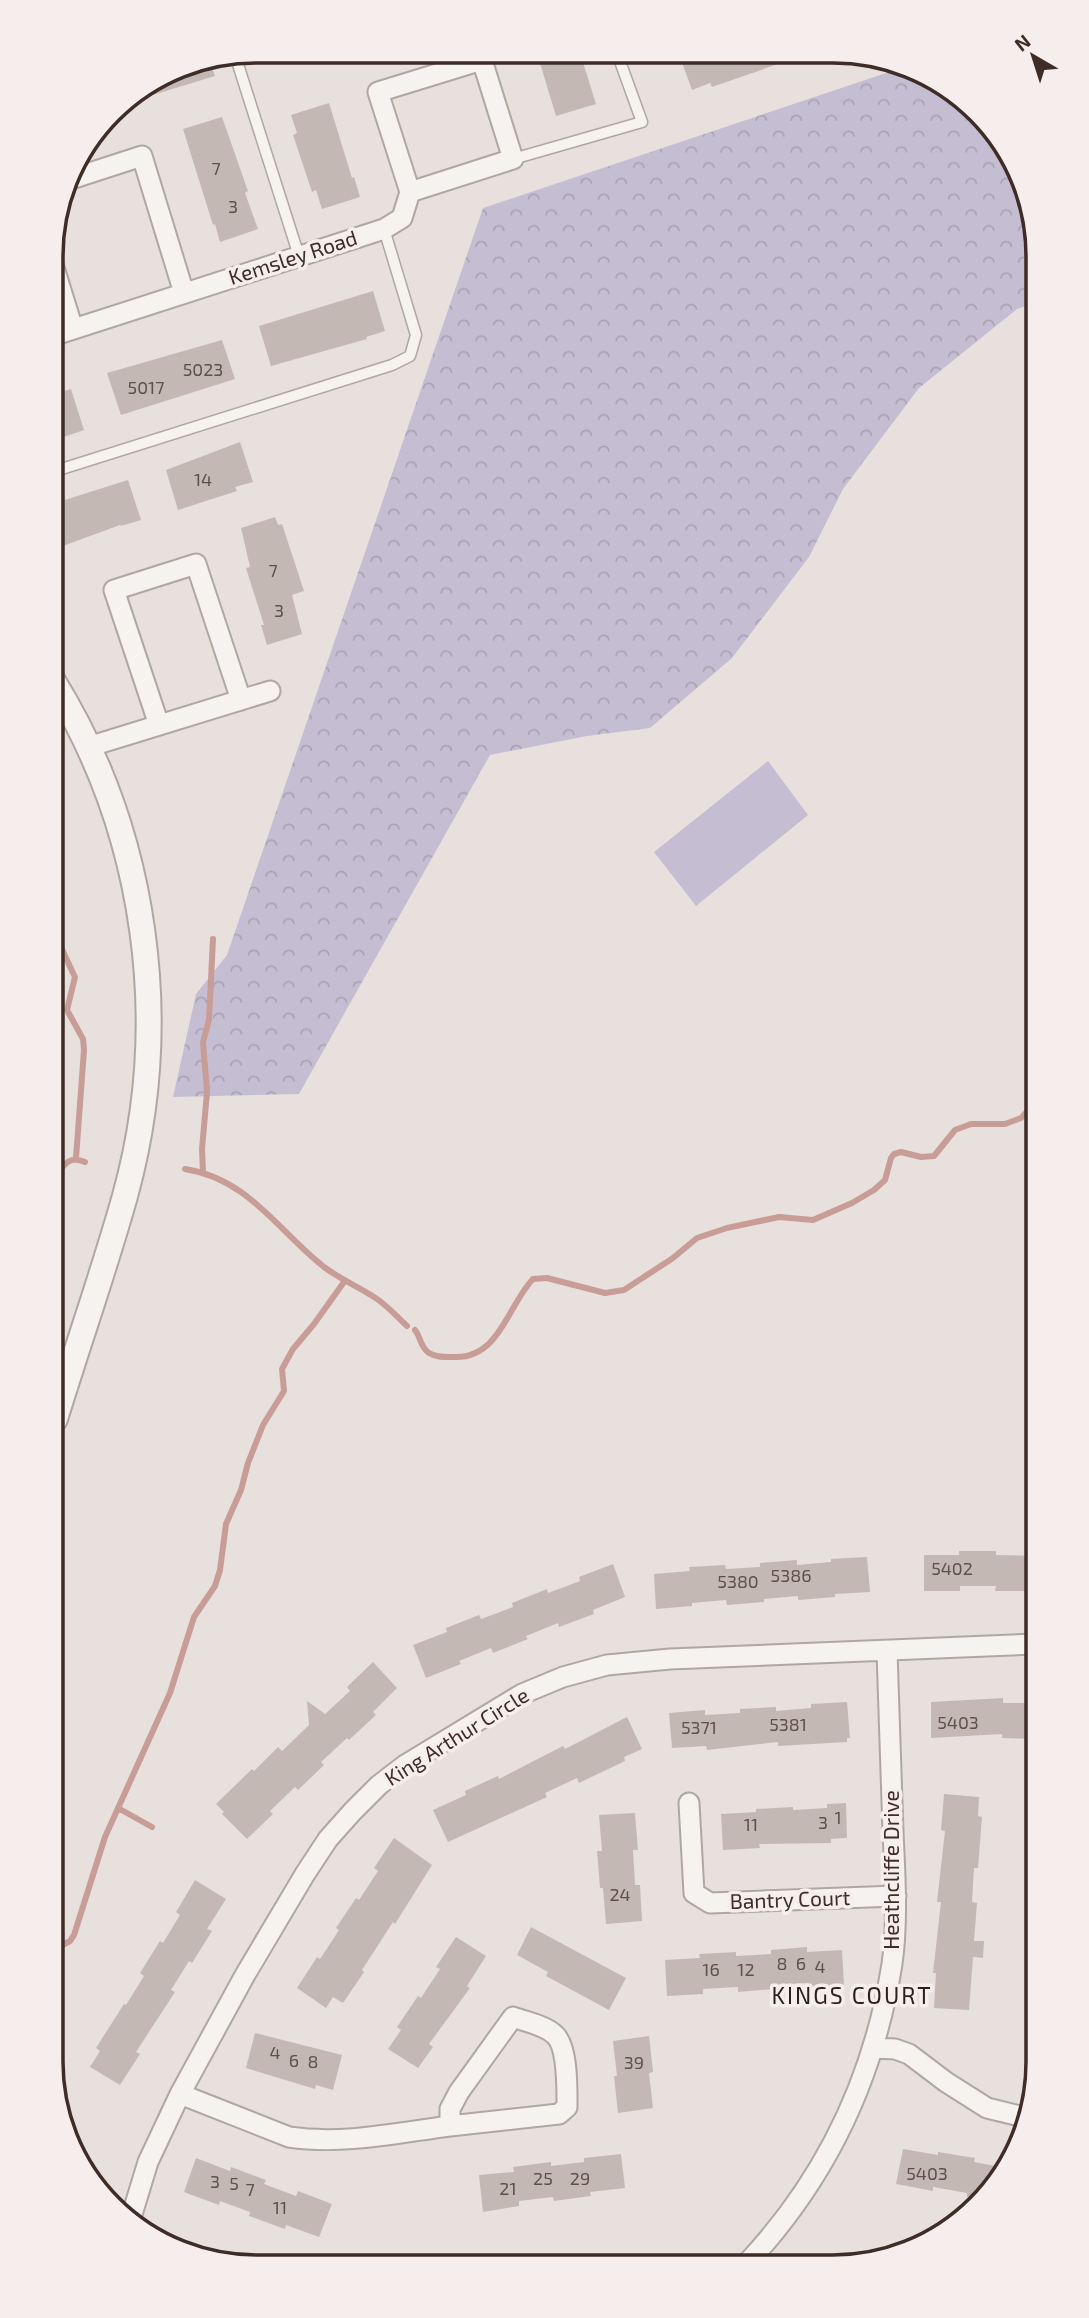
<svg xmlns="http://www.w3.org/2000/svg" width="1089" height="2318" font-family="'Exo 2',sans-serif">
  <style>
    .forest { fill: url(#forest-crowns) }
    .green { fill: #c5bed2 }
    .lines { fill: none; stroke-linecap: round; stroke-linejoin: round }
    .stream { stroke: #c99d97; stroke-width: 6 }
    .building { fill: #c4b8b5 }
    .service-casing { stroke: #b2a6a3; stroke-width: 13 }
    .minor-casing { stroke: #b2a6a3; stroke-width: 23 }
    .tertiary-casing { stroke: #b2a6a3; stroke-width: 28 }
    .service { stroke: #f6f2f0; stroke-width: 10 }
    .minor { stroke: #f6f2f0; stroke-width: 19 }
    .tertiary { stroke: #f6f2f0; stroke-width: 24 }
    .labels { text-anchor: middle; stroke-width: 7; stroke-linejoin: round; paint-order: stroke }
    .number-label { font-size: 18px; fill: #604f4a }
    .street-label { font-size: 21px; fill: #3e2c27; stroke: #f5eeed }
    .neighbourhood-label { font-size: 23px; letter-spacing: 2px; fill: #2f1f19; stroke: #f5eeed }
    .rim { fill: none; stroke: #3e2c27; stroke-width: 3.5 }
  </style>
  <defs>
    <pattern id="forest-crowns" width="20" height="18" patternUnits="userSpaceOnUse" patternTransform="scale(1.75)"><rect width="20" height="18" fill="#c5bed2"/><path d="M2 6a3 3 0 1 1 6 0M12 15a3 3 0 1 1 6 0" fill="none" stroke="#aaa3b4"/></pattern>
  </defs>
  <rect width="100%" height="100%" fill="#e8e0dd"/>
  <path class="forest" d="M 901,68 L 969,102 L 1031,202 L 1032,304 L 1017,309 L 919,388 L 843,489 L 809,557 L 732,658 L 650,728 L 587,736 L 490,755 L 299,1094 L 173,1097 L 196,994 L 227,955 L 483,208 Z"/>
  <path class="green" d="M 768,761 L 808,815 L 696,906 L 654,852 Z"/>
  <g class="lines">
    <path class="stream" d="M 54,932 L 73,973 L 75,977 L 67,1010 L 83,1039 L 84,1050 L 76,1158
      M 1034,1048 L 1034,1060
      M 185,1169 C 249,1179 277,1230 324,1267 C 340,1279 357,1286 374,1297 C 386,1304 396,1316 407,1326
      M 203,1172 L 202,1149 L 207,1092 L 203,1042 L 209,1020 L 213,939
      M 55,1177 C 64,1165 69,1155 85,1162
      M 415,1330 C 421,1337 420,1347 429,1353 C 437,1358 447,1357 456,1357 C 500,1357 508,1305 533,1279 L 547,1278 L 605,1293 L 624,1290 L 673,1258 L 697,1238 L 727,1228 L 779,1217 L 813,1220 L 852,1203 L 874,1190 L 885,1180 L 891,1158 L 894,1154 L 901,1152 L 921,1157 L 934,1156 L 955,1130 L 971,1124 L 1005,1124 L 1021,1118 L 1034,1104
      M 118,1808 L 152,1827
      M 57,1948 L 70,1941 L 74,1935 L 105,1837 L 170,1693 L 194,1617 L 215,1586 L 220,1570 L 226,1524 L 241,1490 L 248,1463 L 263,1425 L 284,1391 L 282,1369 L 293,1349 L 314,1324 L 344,1282"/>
  </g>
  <path class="building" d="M 537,53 L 580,53 L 596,104 L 556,116 Z
    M 690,53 L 801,54 L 801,56 L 712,87 L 710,83 L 692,90 L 680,57 Z
    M 209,60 L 215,76 L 133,101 L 131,95 L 178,66 Z
    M 329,103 L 352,178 L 354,177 L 360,197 L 322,209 L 316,190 L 312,192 L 293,135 L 297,133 L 291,115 Z
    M 222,117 L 248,191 L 245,193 L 258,229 L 220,242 L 215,224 L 213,225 L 183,129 Z
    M 373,291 L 385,331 L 366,337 L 367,339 L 271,366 L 259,326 Z
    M 222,340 L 235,379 L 121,415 L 107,373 Z
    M 71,389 L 84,430 L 52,441 L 52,395 Z
    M 240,442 L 253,482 L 235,487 L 237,491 L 178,510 L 166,470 Z
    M 128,480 L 141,520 L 121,526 L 120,525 L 52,550 L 52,504 Z
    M 275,517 L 278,525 L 282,524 L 304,591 L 292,595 L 302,634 L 267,645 L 261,625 L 264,625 L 246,568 L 250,567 L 241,528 Z
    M 959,1551 L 996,1551 L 996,1555 L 1036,1556 L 1036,1587 L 1031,1587 L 1032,1591 L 995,1591 L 996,1586 L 960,1586 L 960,1591 L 924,1591 L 924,1555 L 959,1555 Z
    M 867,1557 L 870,1592 L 835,1594 L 835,1597 L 798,1600 L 798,1596 L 764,1599 L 764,1602 L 727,1605 L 726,1600 L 692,1603 L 692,1606 L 656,1609 L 654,1574 L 690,1571 L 689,1567 L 725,1565 L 726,1569 L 760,1567 L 760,1563 L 797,1560 L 797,1565 L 831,1562 L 831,1559 Z
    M 613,1564 L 625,1597 L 593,1610 L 594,1614 L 559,1627 L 558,1623 L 526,1636 L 528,1639 L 493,1653 L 491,1648 L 459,1661 L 461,1664 L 426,1678 L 413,1645 L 447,1632 L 446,1628 L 479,1615 L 481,1619 L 513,1607 L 512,1603 L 547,1589 L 548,1593 L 580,1581 L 579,1577 Z
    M 373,1662 L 397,1688 L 373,1712 L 376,1715 L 349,1740 L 347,1738 L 321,1762 L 324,1765 L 298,1790 L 295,1787 L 270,1811 L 273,1814 L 247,1839 L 222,1814 L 224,1812 L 216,1804 L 252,1769 L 254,1771 L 278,1747 L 282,1751 L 309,1725 L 307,1701 L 325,1714 L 350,1691 L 347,1687 Z
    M 1003,1698 L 1003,1703 L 1036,1703 L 1037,1739 L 1002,1738 L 1002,1734 L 931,1738 L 931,1702 Z
    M 847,1702 L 850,1738 L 847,1738 L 847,1742 L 778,1746 L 778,1742 L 707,1750 L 706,1746 L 672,1748 L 669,1713 L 705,1710 L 705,1715 L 740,1713 L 740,1709 L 776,1707 L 776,1711 L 811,1708 L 811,1704 Z
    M 627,1717 L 642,1749 L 624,1757 L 625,1761 L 579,1783 L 577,1778 L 545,1793 L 547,1797 L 448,1842 L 433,1810 L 466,1795 L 465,1791 L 498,1776 L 499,1779 L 563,1746 L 565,1749 Z
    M 944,1794 L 979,1797 L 978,1816 L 982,1817 L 978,1868 L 974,1868 L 972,1902 L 977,1903 L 974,1941 L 984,1941 L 983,1958 L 973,1957 L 969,2010 L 934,2008 L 936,1973 L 933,1973 L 941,1902 L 937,1902 L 945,1831 L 941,1830 Z
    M 846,1803 L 847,1838 L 831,1839 L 831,1843 L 759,1844 L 760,1848 L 723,1850 L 721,1814 L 756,1812 L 756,1809 L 793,1807 L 793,1810 L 827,1808 L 827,1804 Z
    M 635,1813 L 638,1850 L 633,1850 L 635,1885 L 640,1885 L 642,1921 L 606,1924 L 603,1888 L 600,1888 L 597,1851 L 602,1851 L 599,1815 Z
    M 394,1838 L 432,1865 L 395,1924 L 393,1922 L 362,1970 L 364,1972 L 343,2003 L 333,1997 L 326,2008 L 297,1988 L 317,1957 L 320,1959 L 339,1930 L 336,1928 L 356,1898 L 359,1900 L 378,1871 L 374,1868 Z
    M 195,1880 L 226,1899 L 207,1929 L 212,1931 L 192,1963 L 189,1961 L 171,1990 L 175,1992 L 136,2052 L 140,2054 L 120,2085 L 90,2067 L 100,2051 L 96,2048 L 124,2004 L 126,2005 L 144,1976 L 140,1973 L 160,1941 L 163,1943 L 180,1915 L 176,1912 Z
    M 531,1927 L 626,1978 L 609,2010 L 546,1976 L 548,1972 L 517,1955 Z
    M 456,1937 L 486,1956 L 467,1986 L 470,1988 L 429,2044 L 433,2047 L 418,2068 L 388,2049 L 401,2030 L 397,2027 L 418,1996 L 421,1998 L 440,1969 L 436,1967 Z
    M 807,1947 L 807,1952 L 842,1950 L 844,1985 L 808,1987 L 808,1983 L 774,1985 L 774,1989 L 738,1992 L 738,1987 L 703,1989 L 703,1994 L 667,1996 L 665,1960 L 700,1958 L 699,1954 L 736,1952 L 736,1956 L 771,1954 L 771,1950 Z
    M 255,2033 L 342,2055 L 333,2090 L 316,2085 L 315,2089 L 246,2068 Z
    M 649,2036 L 653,2072 L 649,2073 L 653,2108 L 618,2113 L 614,2076 L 617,2076 L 613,2041 Z
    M 903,2149 L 938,2155 L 938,2152 L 975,2158 L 974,2162 L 1006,2168 L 988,2197 L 983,2200 L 967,2197 L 967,2193 L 933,2187 L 933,2191 L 896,2184 Z
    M 621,2154 L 625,2188 L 590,2192 L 591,2196 L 554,2201 L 553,2197 L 519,2201 L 519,2206 L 483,2212 L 479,2175 L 514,2172 L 513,2167 L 551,2162 L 551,2166 L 584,2162 L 584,2158 Z
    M 196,2158 L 230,2171 L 231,2167 L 266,2180 L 264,2184 L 296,2196 L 298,2191 L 332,2204 L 319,2237 L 286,2225 L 285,2229 L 249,2216 L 250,2212 L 220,2201 L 219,2205 L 184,2192 Z"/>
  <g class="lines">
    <defs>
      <path id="service" d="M 235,55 L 299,256
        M 513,159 L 642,122 L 617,53
        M 52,472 L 392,365 L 410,356 L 416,335 L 384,229"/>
      <path id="minor" d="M 68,180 L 142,156 L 184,293
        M 51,258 L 73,329
        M 52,336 L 384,229 L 402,218 L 410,192 L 513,159 L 482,60 L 378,92 L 410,192
        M 159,725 L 114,590 L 196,564 L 241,700
        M 88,747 L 270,691
        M 689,1803 L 694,1893 L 710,1903 L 896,1896
        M 513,2017 C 526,2022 545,2025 555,2035 C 568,2047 567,2089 567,2107 L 559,2114 L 450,2126 L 450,2109 L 459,2092 Z
        M 873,2048 L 895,2049 L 909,2054 L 946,2082 L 987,2108 L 1028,2118
        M 180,2094 L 289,2137 C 343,2145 396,2133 450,2126
        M 130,2221 L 148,2162 L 180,2094 L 245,1975 L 305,1874 L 328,1839 L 353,1811 L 379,1785 L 405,1765 L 522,1694 L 563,1677 L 607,1665 L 670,1659 L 1036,1644
        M 749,2261 C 826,2178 874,2077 892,1964 C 898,1921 895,1875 893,1832 C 891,1772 889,1711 887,1651"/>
      <path id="tertiary" d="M 53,681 C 147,833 173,1023 125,1196 C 104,1271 78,1344 55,1419"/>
    </defs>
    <use href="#service" class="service-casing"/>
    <use href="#minor" class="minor-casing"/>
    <use href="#tertiary" class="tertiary-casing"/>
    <use href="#service" class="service"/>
    <use href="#minor" class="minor"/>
    <use href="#tertiary" class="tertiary"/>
  </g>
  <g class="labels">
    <g class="number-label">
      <text x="216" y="175">7</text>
      <text x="233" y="213">3</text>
      <text x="203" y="376">5023</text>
      <text x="146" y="394">5017</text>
      <text x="203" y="486">14</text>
      <text x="273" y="577">7</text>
      <text x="279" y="617">3</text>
      <text x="952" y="1575">5402</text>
      <text x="791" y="1582">5386</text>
      <text x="738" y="1588">5380</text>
      <text x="958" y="1729">5403</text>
      <text x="788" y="1731">5381</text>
      <text x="699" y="1734">5371</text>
      <text x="838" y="1824">1</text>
      <text x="823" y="1829">3</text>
      <text x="751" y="1831">11</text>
      <text x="620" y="1901">24</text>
      <text x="782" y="1970">8</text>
      <text x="801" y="1970">6</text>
      <text x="820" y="1973">4</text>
      <text x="711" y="1976">16</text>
      <text x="746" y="1976">12</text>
      <text x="275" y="2059">4</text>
      <text x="294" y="2067">6</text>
      <text x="313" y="2068">8</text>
      <text x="634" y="2069">39</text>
      <text x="927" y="2180">5403</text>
      <text x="543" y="2185">25</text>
      <text x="580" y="2185">29</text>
      <text x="215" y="2188">3</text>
      <text x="234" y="2190">5</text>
      <text x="508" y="2195">21</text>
      <text x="250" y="2196">7</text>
      <text x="280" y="2214">11</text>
    </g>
    <g class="street-label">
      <text transform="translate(293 258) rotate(-18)" y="7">Kemsley Road</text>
      <text transform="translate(457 1737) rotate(-32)" y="7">King Arthur Circle</text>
      <text transform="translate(892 1870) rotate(-90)" y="7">Heathcliffe Drive</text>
      <text transform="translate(790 1900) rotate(-2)" y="7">Bantry Court</text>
    </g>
    <g class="neighbourhood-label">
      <text x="852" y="2004">KINGS COURT</text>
    </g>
  </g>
  <path d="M0 0H1089V2318H0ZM256 63H833A193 193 0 0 1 1026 256V2062A193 193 0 0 1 833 2255H256A193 193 0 0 1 63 2062V256A193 193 0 0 1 256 63Z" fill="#f5eeed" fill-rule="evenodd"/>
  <path class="rim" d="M256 63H833A193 193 0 0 1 1026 256V2062A193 193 0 0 1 833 2255H256A193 193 0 0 1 63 2062V256A193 193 0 0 1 256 63Z"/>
  <g transform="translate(1033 56) rotate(321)" stroke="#f5eeed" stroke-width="5" paint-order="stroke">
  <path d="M0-5L12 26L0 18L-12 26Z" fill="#3e2c27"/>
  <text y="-10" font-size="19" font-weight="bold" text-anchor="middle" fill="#3e2c27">N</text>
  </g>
</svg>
